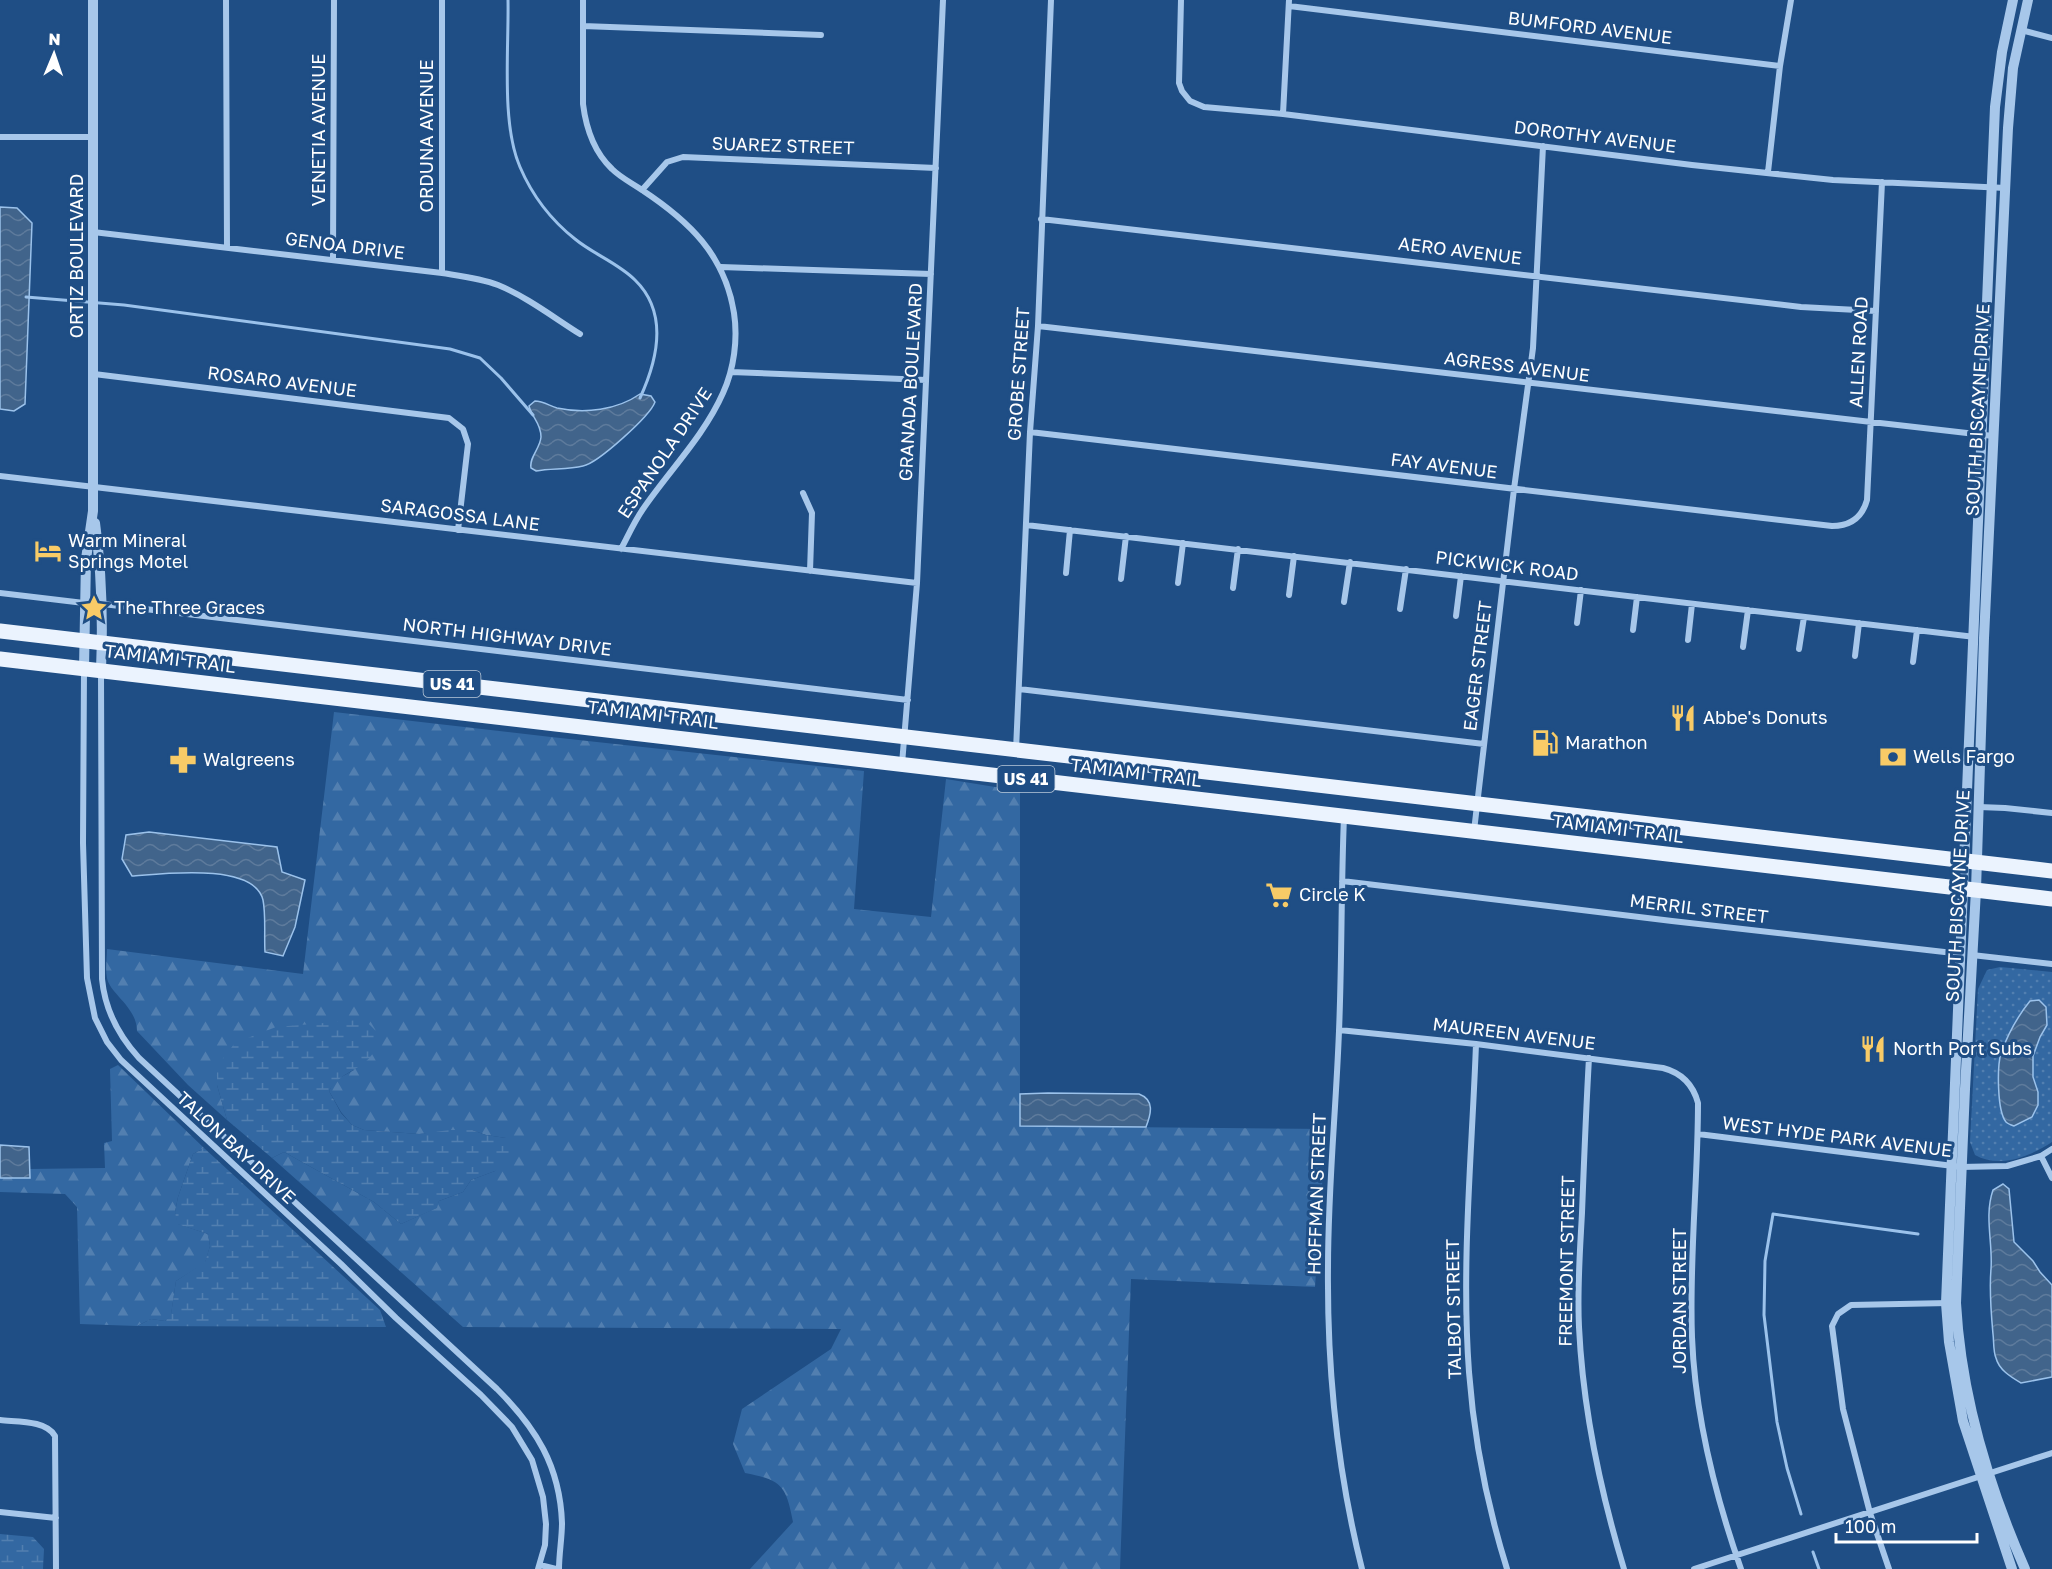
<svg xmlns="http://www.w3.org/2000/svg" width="2052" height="1569" font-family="'Golos Text',sans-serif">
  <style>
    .forest { fill: url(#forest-firs) }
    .wetland { fill: url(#wetland-marsh) }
    .park { fill: url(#park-dots) }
    .water { fill: url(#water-waves); stroke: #9bc2eb; stroke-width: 1.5 }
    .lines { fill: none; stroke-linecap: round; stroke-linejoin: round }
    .stream { stroke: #9bc2eb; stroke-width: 3 }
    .minor { stroke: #a7c7ea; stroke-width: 6 }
    .tertiary { stroke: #a7c7ea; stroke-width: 10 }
    .primary { stroke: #ebf3fe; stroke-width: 15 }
    .labels { text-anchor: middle; stroke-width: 6; stroke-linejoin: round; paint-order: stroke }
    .shield { fill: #1f4e85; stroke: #bccada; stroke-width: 1.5 }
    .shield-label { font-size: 16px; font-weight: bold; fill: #fff }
    .street-label { font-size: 18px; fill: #fff; stroke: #1f4e85 }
    .poi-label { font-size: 18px; fill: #fff; stroke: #1f4e85; text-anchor: start }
  </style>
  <defs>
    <pattern id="forest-firs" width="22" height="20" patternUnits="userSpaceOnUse" patternTransform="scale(1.5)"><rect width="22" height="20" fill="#3368a2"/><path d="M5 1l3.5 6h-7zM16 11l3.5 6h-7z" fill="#527fb0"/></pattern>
    <pattern id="wetland-marsh" width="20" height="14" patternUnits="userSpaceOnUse" patternTransform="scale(1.5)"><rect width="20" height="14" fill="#3368a2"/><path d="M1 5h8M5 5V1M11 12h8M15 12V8" fill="none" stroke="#527fb0"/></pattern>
    <pattern id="park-dots" width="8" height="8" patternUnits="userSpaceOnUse" patternTransform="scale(1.5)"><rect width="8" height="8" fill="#3368a2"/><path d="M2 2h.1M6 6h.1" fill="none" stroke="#527fb0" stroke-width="1.8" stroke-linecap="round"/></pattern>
    <pattern id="water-waves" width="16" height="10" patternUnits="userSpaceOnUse" patternTransform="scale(1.5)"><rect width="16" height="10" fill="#41648b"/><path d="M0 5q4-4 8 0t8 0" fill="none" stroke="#5e7b9c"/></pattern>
  </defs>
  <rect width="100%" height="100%" fill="#1f4e85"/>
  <path class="forest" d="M 334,712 L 551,737 L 864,771 L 854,909 L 931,917 L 946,779 L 1020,791 L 1020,1126 L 1326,1129 L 1315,1287 L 1131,1279 L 1120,1569 L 750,1569 L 793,1522 C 786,1486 782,1480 745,1473 L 733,1444 L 742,1409 L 831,1349 L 841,1329 L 463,1327 L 272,1158 L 284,1152 L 374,1202 L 401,1224 L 436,1208 L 439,1201 L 463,1192 L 471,1180 L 495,1171 L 506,1138 L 486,1135 L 472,1130 L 419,1134 L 364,1130 L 352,1125 L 341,1112 L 329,1091 L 334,1081 L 354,1070 L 217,1085 L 227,1120 L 188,1085 L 137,1031 C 137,1007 110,994 107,978 C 105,969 107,958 107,949 L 303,974 Z
    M 118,1065 L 204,1148 L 193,1154 L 178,1197 L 175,1212 L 178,1224 L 208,1234 L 210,1246 L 205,1263 L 176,1281 L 171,1315 L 165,1321 L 151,1319 L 137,1326 L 80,1324 L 77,1207 L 65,1194 L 0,1192 L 0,1178 L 30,1178 L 30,1169 L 105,1168 L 104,1143 L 112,1141 L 110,1069 Z"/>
  <path class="wetland" d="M 360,1020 L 367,1022 L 379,1034 C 377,1040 376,1048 373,1053 C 363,1070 339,1072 329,1091 L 341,1113 L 352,1125 L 364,1130 L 419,1134 L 450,1130 L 472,1130 L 486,1135 L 506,1138 L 515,1155 L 495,1171 L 471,1180 L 463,1192 L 439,1201 L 437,1208 L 401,1224 L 374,1202 L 284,1152 L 272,1158 L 227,1120 L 217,1085 L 217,1066 L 235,1043 L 276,1027 Z
    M 204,1148 L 380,1310 L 386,1327 L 137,1326 L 151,1319 L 165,1321 L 171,1314 L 176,1281 L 205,1262 L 210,1246 L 208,1234 L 177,1224 L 175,1212 L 178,1197 L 193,1154 Z
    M 0,1534 L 33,1537 L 44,1549 L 43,1569 L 0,1569 Z"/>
  <path class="park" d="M 2000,967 L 2052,972 L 2052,1142 C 2031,1156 1999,1169 1975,1155 L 1970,1142 L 1978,989 L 1987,970 Z"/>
  <path class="water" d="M 0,207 L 17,208 L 32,223 L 25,404 L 14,411 L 0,409 Z
    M 640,394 L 651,396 L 655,402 C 650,416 598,463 583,466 C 567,470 551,468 536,471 L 531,468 C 529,457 540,449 541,437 C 541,423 532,418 529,406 L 535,401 C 543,401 550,406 557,408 C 585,414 617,410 640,394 Z
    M 149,832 L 277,847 L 282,872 L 305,880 L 295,927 L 283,956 L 265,952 C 264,936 266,915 263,900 C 254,862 161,874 132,876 L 122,859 L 126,835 Z
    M 2039,1000 L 2046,1007 L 2047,1025 L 2040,1037 L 2033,1056 L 2033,1077 L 2038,1092 L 2038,1105 L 2032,1117 L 2014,1126 C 2011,1125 2008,1124 2006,1122 C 1997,1111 1997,1067 2001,1053 C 2008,1034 2017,1017 2030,1001 Z
    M 1048,1093 L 1139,1094 C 1155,1100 1151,1114 1146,1127 L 1020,1126 L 1020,1094 Z
    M 0,1145 L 29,1147 L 30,1178 L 0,1178 Z
    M 2003,1184 L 2009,1189 L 2014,1242 L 2033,1261 L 2040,1272 L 2052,1285 L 2052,1377 L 2021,1383 C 2011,1377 1999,1370 1996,1358 C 1993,1351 1994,1341 1993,1334 C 1991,1312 1989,1291 1991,1269 C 1993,1243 1984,1216 1993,1190 Z"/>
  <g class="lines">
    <path class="stream" d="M 508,0 C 509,48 501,124 520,167 C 532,195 551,220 575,239 C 593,254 618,263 635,280 C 669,313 658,359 640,398
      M 26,297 L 124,305 L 450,349 L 480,358 L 501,378 L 533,415
      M 1801,1514 L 1787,1468 L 1777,1422 L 1764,1315 L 1765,1261 L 1773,1214 L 1918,1234
      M 1813,1552 L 1819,1569"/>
    <path class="minor" d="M 226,0 L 227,247
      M 583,0 L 583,104 C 586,128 594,152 612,169 C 621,178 632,183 642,190 C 689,221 725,255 734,313 C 738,339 734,369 723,393 C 704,436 669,471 643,509 C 634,522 628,536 621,549
      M 1181,0 L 1179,83 L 1182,91 L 1190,101 L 1204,107 L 1283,114 L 1692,165 L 1833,180 L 2006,188
      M 1289,6 L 1780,66
      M 583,26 L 821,35
      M 2021,30 L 2052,38
      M 1283,114 L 1289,0
      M 0,137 L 93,137
      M 1768,172 L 1780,66 L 1791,0
      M 642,190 L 667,162 L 683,157 L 936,168
      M 1041,219 L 1801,307 L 1876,311
      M 93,232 L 442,273 C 461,276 480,278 498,285 C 527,297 553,317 580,334
      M 333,260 L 334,0
      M 721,267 L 931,274
      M 442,273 L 442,0
      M 1038,326 L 1993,436
      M 731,372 L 926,380
      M 94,374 L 449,418 L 463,429 L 468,444 L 458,530
      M 1030,432 L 1832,526 C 1850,526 1862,518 1867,500 L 1882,182
      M 0,476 L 917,583
      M 803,493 L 812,513 L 810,571
      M 1026,525 L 1975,637
      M 1066,573 L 1070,530
      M 1121,579 L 1126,536
      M 1178,583 L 1183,543
      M 1233,588 L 1238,549
      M 0,593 L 84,603
      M 1289,595 L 1294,556
      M 1344,602 L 1350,562
      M 103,604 L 908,700
      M 1400,609 L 1406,569
      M 1456,616 L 1461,576
      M 1577,623 L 1581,590
      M 1633,630 L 1637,597
      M 1688,640 L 1692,604
      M 1743,647 L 1748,610
      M 1799,649 L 1804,617
      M 1855,656 L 1859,623
      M 1913,662 L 1917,630
      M 84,669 L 83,843 L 87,978 L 95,1018 L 107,1042 L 121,1060 L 341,1264 L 396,1318 L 481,1395 L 512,1427 L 532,1460 L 543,1497 L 546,1524 L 545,1545 L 538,1569
      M 101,673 L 102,979 C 105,1010 118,1035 139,1058 L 497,1389 C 536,1428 560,1466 562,1523 C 562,1538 559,1554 559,1569
      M 1019,689 L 1484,744
      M 1016,750 L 1030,432 L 1038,326 L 1051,0
      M 902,764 L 917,583 L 943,0
      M 1979,807 L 2005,808 L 2052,813
      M 1344,817 C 1341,888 1342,960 1339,1031 C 1336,1110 1328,1188 1328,1267 C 1327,1369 1337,1470 1362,1569
      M 1474,831 L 1514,489 L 1533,348 L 1543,146
      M 1342,881 L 1672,921 L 1962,954
      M 1972,955 L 2052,964
      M 1339,1030 L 1476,1044 L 1663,1068 C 1682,1073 1693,1084 1698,1103 C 1698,1181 1689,1259 1692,1337 C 1695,1415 1715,1495 1741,1569
      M 1476,1044 C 1472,1153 1461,1264 1469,1372 C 1474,1439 1487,1505 1507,1569
      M 1589,1058 C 1586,1109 1584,1161 1582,1213 C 1580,1251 1577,1289 1579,1327 C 1583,1410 1600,1490 1624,1569
      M 1698,1134 L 1961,1167 L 2007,1166 L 2041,1156 L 2052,1149
      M 2041,1156 L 2052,1178
      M 0,1420 C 17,1422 46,1420 55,1436 L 56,1569
      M 0,1512 L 56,1518
      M 540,1565 L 556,1569
      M 1694,1569 L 2052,1453
      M 1889,1569 L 1870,1513 L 1843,1409 L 1832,1326 L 1838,1314 L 1851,1305 L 1949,1303"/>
    <path class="tertiary" d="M 95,523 C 102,573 103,620 101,670
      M 84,669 L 86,559 L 93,511 L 93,0
      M 2012,1569 L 1963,1421 L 1949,1342 L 1946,1303 L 1995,107 L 2002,52 L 2013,0
      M 2025,1569 C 1988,1485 1961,1395 1956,1303 L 1965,1089 L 1976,890 L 1984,638 L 2008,128 L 2013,68 L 2028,0"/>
    <path class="primary" d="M 0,631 L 2052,871
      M 0,659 L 2052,899"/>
  </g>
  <defs>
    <symbol id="hotel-bare" viewBox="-9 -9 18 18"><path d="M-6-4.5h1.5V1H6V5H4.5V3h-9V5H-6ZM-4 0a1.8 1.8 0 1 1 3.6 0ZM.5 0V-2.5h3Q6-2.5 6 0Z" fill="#f8cb67" stroke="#1f4e85" stroke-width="2.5" paint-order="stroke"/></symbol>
    <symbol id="sight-bare" viewBox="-9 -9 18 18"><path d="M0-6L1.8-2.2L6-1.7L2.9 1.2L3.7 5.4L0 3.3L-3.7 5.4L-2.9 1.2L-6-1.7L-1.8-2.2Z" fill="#f8cb67" stroke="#1f4e85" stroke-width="2.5" paint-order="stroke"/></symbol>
    <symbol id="restaurant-bare" viewBox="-9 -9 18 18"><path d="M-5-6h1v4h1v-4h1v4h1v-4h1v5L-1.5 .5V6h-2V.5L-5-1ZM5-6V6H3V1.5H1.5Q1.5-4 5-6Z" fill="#f8cb67" stroke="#1f4e85" stroke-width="2.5" paint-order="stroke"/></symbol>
    <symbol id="fuel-bare" viewBox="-9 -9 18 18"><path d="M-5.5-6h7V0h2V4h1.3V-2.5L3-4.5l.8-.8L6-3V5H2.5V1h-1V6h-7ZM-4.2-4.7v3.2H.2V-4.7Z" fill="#f8cb67" stroke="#1f4e85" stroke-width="2.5" paint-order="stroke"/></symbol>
    <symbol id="bank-bare" viewBox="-9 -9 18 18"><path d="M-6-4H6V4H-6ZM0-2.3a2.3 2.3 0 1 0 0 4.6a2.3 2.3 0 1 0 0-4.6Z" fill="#f8cb67" stroke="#1f4e85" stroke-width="2.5" paint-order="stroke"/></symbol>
    <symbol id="pharmacy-bare" viewBox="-9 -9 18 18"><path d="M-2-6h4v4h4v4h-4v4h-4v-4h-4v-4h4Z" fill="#f8cb67" stroke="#1f4e85" stroke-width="2.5" paint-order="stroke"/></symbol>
    <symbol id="supermarket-bare" viewBox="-9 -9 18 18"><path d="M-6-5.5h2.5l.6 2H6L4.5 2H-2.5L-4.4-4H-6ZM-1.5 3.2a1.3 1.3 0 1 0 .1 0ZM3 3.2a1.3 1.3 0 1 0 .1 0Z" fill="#f8cb67" stroke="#1f4e85" stroke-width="2.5" paint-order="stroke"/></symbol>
  </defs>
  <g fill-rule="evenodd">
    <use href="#hotel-bare" x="29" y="532" width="38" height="38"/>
    <use href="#sight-bare" x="75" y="589" width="38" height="38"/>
    <use href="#restaurant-bare" x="1664" y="699" width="38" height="38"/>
    <use href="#fuel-bare" x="1526" y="724" width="38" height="38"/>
    <use href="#bank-bare" x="1874" y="738" width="38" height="38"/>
    <use href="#pharmacy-bare" x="164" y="741" width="38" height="38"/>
    <use href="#supermarket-bare" x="1260" y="876" width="38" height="38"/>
    <use href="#restaurant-bare" x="1854" y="1030" width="38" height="38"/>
  </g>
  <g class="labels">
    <g class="shield">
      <rect x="423.5" y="671" width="57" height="26" rx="4.5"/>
      <rect x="997.5" y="766" width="57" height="26" rx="4.5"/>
    </g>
    <g class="shield-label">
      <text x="452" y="690">US 41</text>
      <text x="1026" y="785">US 41</text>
    </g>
    <g class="street-label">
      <text transform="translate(1590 28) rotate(7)" y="6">BUMFORD AVENUE</text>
      <text transform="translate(319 130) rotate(-90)" y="6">VENETIA AVENUE</text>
      <text transform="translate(427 136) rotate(-90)" y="6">ORDUNA AVENUE</text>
      <text transform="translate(1595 137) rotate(7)" y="6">DOROTHY AVENUE</text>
      <text transform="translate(783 146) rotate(2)" y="6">SUAREZ STREET</text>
      <text transform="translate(345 246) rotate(7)" y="6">GENOA DRIVE</text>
      <text transform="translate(1460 251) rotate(7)" y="6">AERO AVENUE</text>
      <text transform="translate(77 256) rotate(-90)" y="6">ORTIZ BOULEVARD</text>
      <text transform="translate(1859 352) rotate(-87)" y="6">ALLEN ROAD</text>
      <text transform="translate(1517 367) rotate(7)" y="6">AGRESS AVENUE</text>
      <text transform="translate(1019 374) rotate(-86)" y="6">GROBE STREET</text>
      <text transform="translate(282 382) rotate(7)" y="6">ROSARO AVENUE</text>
      <text transform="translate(911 382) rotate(-87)" y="6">GRANADA BOULEVARD</text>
      <text transform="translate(1978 410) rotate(-87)" y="6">SOUTH BISCAYNE DRIVE</text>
      <text transform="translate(665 453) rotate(-56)" y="6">ESPANOLA DRIVE</text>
      <text transform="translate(1444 466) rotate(7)" y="6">FAY AVENUE</text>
      <text transform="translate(460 515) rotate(7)" y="6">SARAGOSSA LANE</text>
      <text transform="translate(1507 566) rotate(7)" y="6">PICKWICK ROAD</text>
      <text transform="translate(507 637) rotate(7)" y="6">NORTH HIGHWAY DRIVE</text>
      <text transform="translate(170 659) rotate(7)" y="6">TAMIAMI TRAIL</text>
      <text transform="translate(1478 666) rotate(-83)" y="6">EAGER STREET</text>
      <text transform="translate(653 715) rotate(7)" y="6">TAMIAMI TRAIL</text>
      <text transform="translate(1136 773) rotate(7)" y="6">TAMIAMI TRAIL</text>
      <text transform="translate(1618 829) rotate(7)" y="6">TAMIAMI TRAIL</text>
      <text transform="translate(1958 896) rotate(-87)" y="6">SOUTH BISCAYNE DRIVE</text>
      <text transform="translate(1699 909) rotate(7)" y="6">MERRIL STREET</text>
      <text transform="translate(1514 1034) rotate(7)" y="6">MAUREEN AVENUE</text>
      <text transform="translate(1837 1137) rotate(7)" y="6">WEST HYDE PARK AVENUE</text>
      <text transform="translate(236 1148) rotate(43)" y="6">TALON BAY DRIVE</text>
      <text transform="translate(1317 1194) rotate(-88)" y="6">HOFFMAN STREET</text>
      <text transform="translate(1567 1261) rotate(-89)" y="6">FREEMONT STREET</text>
      <text transform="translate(1680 1301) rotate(-90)" y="6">JORDAN STREET</text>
      <text transform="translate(1454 1309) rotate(-91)" y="6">TALBOT STREET</text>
    </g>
    <g class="poi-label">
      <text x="68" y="547">Warm Mineral<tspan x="68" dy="21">Springs Motel</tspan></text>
      <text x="114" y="614">The Three Graces</text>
      <text x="1703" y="724">Abbe's Donuts</text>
      <text x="1565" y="749">Marathon</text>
      <text x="1913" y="763">Wells Fargo</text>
      <text x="203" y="766">Walgreens</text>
      <text x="1299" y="901">Circle K</text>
      <text x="1893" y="1055">North Port Subs</text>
    </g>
  </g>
  <g transform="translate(54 54) rotate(2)" stroke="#1f4e85" stroke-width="4.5" paint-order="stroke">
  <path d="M0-4.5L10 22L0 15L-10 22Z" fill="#ffffff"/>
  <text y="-9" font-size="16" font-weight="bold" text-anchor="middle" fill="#ffffff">N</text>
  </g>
  <path d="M1836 1533v9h141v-9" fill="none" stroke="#ffffff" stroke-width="3"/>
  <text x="1845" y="1533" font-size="18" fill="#ffffff" stroke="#1f4e85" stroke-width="4.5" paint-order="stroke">100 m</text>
</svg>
